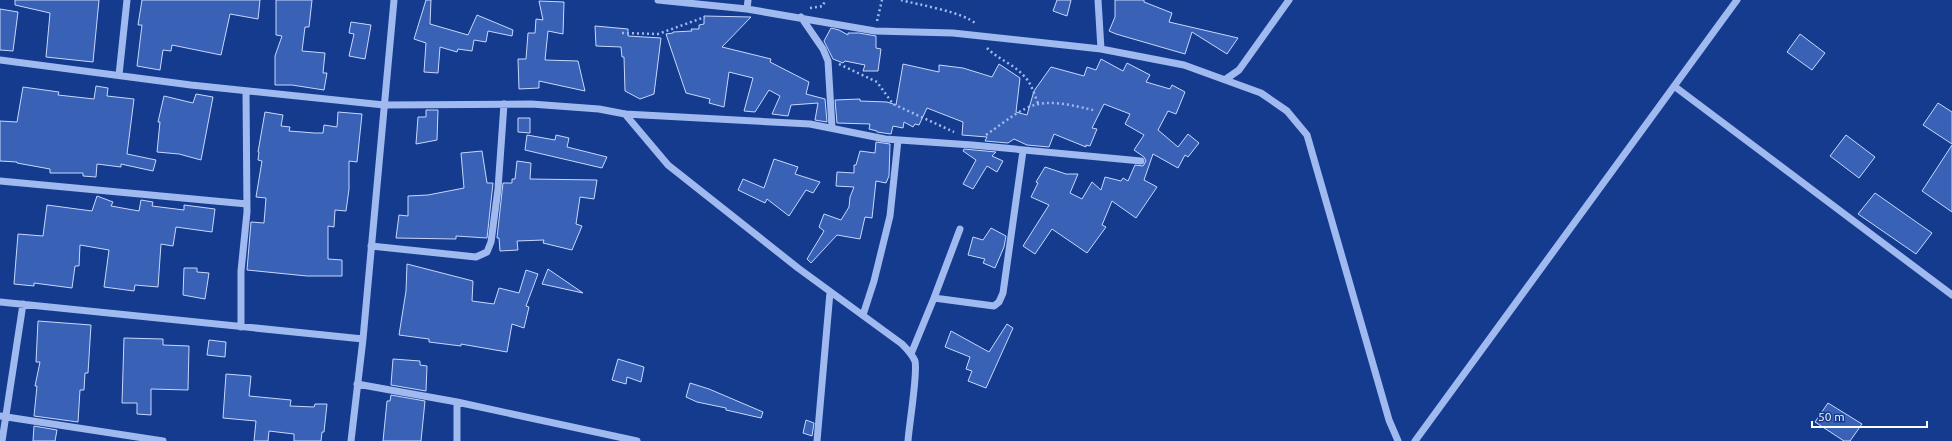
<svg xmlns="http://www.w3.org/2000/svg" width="1952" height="441" font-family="Ubuntu,sans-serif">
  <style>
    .building { fill: #3961b6; stroke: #c7d8fc }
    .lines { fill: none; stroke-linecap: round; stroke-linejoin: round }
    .path { stroke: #a0baf0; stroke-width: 2.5; stroke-dasharray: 2 3; stroke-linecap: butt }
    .minor { stroke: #a0baf0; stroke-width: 7 }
  </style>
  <rect width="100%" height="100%" fill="#153b8f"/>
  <path class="building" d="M 15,0 L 99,0 L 93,62 L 46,57 L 50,13 L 15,5 Z
    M 142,0 L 260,0 L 258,19 L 230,14 L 221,55 L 172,45 L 171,51 L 163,50 L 160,70 L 137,66 L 142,25 L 138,25 Z
    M 276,0 L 312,0 L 309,27 L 305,27 L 302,51 L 325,53 L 323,73 L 327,73 L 324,90 L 292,85 L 275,85 L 275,56 L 282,36 L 276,35 Z
    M 426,0 L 431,0 L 430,24 L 468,35 L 477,15 L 513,30 L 512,36 L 488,31 L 486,42 L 474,40 L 472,51 L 458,49 L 457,52 L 440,47 L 438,73 L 424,72 L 426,43 L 414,39 Z
    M 1057,0 L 1071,0 L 1067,16 L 1053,11 Z
    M 1115,0 L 1144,0 L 1144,2 L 1172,13 L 1169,22 L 1238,38 L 1227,54 L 1192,32 L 1185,54 L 1116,34 L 1109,31 L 1115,17 Z
    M 539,1 L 564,2 L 563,34 L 548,31 L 545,60 L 578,61 L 585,91 L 539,81 L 539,88 L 519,89 L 518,59 L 526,59 L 528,33 L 535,33 L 536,19 L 543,20 Z
    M 0,9 L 18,12 L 13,51 L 0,50 Z
    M 704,16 L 751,17 L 722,47 L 771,59 L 770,62 L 809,82 L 806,94 L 825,99 L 827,122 L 815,120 L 818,103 L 791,105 L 788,116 L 772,114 L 780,96 L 769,90 L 755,112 L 744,111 L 753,78 L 729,72 L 724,107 L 709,103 L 710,99 L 686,93 L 666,34 L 673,33 L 673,32 L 692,31 L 691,29 L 699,29 L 699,25 L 704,24 Z
    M 351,22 L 371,25 L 365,59 L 349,56 L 354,34 L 349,33 Z
    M 595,26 L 628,29 L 628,36 L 661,38 L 654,94 L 640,99 L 625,91 L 624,57 L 622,57 L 621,47 L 596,46 Z
    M 831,28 L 839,30 L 848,35 L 848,33 L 859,33 L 876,36 L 876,48 L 881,49 L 878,71 L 863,71 L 865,65 L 845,61 L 843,63 L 833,59 L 824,41 Z
    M 1800,34 L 1825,53 L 1812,70 L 1787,52 Z
    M 1101,59 L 1123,71 L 1127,63 L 1150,75 L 1146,82 L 1170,89 L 1172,85 L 1185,92 L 1176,114 L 1168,111 L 1158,130 L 1178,147 L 1188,134 L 1199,143 L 1188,157 L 1185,155 L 1178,168 L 1153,154 L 1144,180 L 1157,187 L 1136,218 L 1112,201 L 1102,225 L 1106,227 L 1087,253 L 1052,229 L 1035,254 L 1023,246 L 1049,205 L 1031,197 L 1038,183 L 1036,182 L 1045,167 L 1066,174 L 1078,174 L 1070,193 L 1082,199 L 1092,182 L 1101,190 L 1105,177 L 1121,181 L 1123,178 L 1128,181 L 1135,165 L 1143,166 L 1146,161 L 1144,157 L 1134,150 L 1144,135 L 1125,124 L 1130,114 L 1104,104 L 1092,128 L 1097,129 L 1090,146 L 1086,145 L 1086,147 L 1054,134 L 1049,147 L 1027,145 L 1014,139 L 1008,143 L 985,141 L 987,137 L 962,135 L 963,122 L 927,108 L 919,125 L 915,124 L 913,127 L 904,122 L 903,128 L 893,126 L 891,134 L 877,132 L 877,131 L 869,129 L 870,124 L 837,123 L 835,100 L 860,99 L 860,101 L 887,102 L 896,105 L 903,64 L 939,72 L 939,65 L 963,68 L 992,77 L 999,64 L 1020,78 L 1016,112 L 1027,115 L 1034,91 L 1051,67 L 1084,76 L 1087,67 L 1096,70 Z
    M 96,86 L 108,88 L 107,96 L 134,99 L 127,154 L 156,160 L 153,171 L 121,164 L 121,167 L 97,164 L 96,177 L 83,176 L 83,173 L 50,173 L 50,169 L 17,163 L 17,162 L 0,161 L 0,121 L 17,122 L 23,87 L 59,92 L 58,95 L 94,99 Z
    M 196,94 L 213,97 L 201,160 L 179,154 L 157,152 L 160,122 L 158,122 L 164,96 L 193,103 Z
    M 1938,103 L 1952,112 L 1952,144 L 1923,125 Z
    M 426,110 L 438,110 L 437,140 L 416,144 L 418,117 L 426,117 Z
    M 265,112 L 283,115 L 281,126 L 290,127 L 289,131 L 315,133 L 323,133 L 324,125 L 337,127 L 338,112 L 362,114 L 357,162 L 349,161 L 349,189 L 346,211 L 335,210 L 334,227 L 328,226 L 328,259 L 342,260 L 342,276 L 307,276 L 247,270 L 251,222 L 264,223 L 266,198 L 256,197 L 262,161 L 258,160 L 259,152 L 258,152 Z
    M 518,118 L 530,118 L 530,133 L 518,132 Z
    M 527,135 L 555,140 L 556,135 L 569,138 L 567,147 L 607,157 L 602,168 L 525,150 Z
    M 1846,135 L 1875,157 L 1859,178 L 1830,156 Z
    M 876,142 L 890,144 L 889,176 L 886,183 L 876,181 L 872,218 L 865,217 L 860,239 L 837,235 L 811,263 L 807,259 L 824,231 L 819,227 L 824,214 L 841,220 L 849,207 L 850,197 L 854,187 L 836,186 L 837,172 L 854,173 L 854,165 L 856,165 L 860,151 L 875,153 Z
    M 1952,145 L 1952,212 L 1922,191 Z
    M 964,149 L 996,152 L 992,156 L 1003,161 L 997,172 L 987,166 L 973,189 L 963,184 L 976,160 L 963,151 Z
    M 482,151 L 487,183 L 493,183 L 487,238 L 456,236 L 456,239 L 396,238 L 399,215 L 408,216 L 408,196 L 428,195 L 464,188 L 461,153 Z
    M 774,159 L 798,167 L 795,174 L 820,182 L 813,193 L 806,190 L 789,216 L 767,199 L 765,203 L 738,190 L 743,179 L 764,188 Z
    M 517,161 L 531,163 L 530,179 L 597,180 L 594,199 L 580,197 L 576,224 L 582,226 L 572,250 L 543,243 L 544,240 L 517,241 L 518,250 L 500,251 L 499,238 L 497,238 L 503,183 L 512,183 L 512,179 L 515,179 Z
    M 1875,193 L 1932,233 L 1916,254 L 1858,214 Z
    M 97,196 L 113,202 L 111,206 L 139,211 L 141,200 L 153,202 L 152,206 L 184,210 L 184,205 L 215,209 L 212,232 L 176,227 L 173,246 L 161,244 L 158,287 L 135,285 L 134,291 L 104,287 L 109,250 L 80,245 L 79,266 L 75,266 L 72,288 L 34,283 L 34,286 L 14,284 L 18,234 L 43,236 L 47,205 L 92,211 Z
    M 991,228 L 1006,236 L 1004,247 L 995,268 L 983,263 L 985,259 L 968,255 L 973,237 L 983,240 Z
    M 407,264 L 473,281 L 472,301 L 494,304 L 499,288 L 519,293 L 526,270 L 538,274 L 526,306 L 529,307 L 524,328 L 512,324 L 507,352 L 461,344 L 461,346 L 429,342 L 429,339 L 399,335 L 406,291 Z
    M 184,268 L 197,268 L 197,272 L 209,273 L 205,299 L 183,295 Z
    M 548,269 L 583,293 L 542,284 Z
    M 38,321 L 91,325 L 88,373 L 85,373 L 84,390 L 80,390 L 78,422 L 34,416 L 37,386 L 35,386 L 40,362 L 36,362 Z
    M 1007,324 L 1013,328 L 986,388 L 968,381 L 972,371 L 966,369 L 970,357 L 945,347 L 951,331 L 989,352 Z
    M 124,338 L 163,339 L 163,345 L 189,346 L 188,390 L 151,389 L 151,415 L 137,414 L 137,403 L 122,403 Z
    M 209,340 L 226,342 L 225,357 L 207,355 Z
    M 393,359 L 420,361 L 420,365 L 427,366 L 426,391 L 391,385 Z
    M 618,359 L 644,367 L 641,382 L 627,377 L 626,384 L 612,380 Z
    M 226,374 L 251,376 L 249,396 L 291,400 L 290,406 L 314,407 L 315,404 L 327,404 L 324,432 L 322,432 L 321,441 L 294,441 L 294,434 L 269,431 L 268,441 L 254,441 L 256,421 L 223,418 Z
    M 690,383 L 709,389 L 763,412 L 761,418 L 726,410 L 726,408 L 697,402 L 686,397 Z
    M 391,395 L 425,401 L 421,441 L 383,441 L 387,401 L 390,401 Z
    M 1828,403 L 1862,424 L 1850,441 L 1844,441 L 1815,422 Z
    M 806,420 L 814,423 L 812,436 L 803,433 Z
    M 34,426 L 57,430 L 55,441 L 33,441 Z"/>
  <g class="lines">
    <path class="path" d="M 901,0 C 919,5 964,12 976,24
      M 810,8 L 823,6 L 825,0
      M 877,21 L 882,0
      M 622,33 L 658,34 L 705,17
      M 987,48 C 998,59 1013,64 1023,75 C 1031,82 1034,94 1038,103
      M 839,64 L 877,82 L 893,104 L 954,132
      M 986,135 C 1032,102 1035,96 1093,110"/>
    <path class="minor" d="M 658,0 L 747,9 L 875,31 L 953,33 L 1101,49 L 1184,65 L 1261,93 L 1287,111 L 1307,135 L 1389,420 L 1398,441
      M 1098,0 L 1101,49
      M 747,9 L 748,0
      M 801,17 L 823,49 L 828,61 L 832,128
      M 0,60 L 191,85 L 384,105 L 531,104 L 599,109 L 625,114 L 810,124 L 885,139 L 972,145 L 1141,161
      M 119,75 L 127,0
      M 1226,79 L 1239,70 L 1289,0
      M 1674,86 L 1952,295
      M 625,114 L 668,165 L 798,268 L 902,344 C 907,349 912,354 915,361 C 918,373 909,425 908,441
      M 0,181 L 247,204
      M 371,246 L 476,257 L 487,252 L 491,242 L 498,189 L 504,104
      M 934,298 L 994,306 L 999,302 L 1003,293 L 1023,151
      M 0,302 L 363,339
      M 863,315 L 874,281 L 890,216 L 898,140
      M 241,327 L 241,271 L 247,212 L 246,91
      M 911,354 L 934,298 L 960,229
      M 357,384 L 457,402 L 637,441
      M 0,416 L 163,441
      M 2,441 L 23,304
      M 351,441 L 363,339 L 394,0
      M 457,441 L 457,402
      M 817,441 L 830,292
      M 1415,441 L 1737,0"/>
  </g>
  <path d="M1812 421v6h115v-6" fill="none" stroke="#ffffff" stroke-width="2"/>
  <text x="1818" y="421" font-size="12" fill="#ffffff" stroke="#153b8f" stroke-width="3" paint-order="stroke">50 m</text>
</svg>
